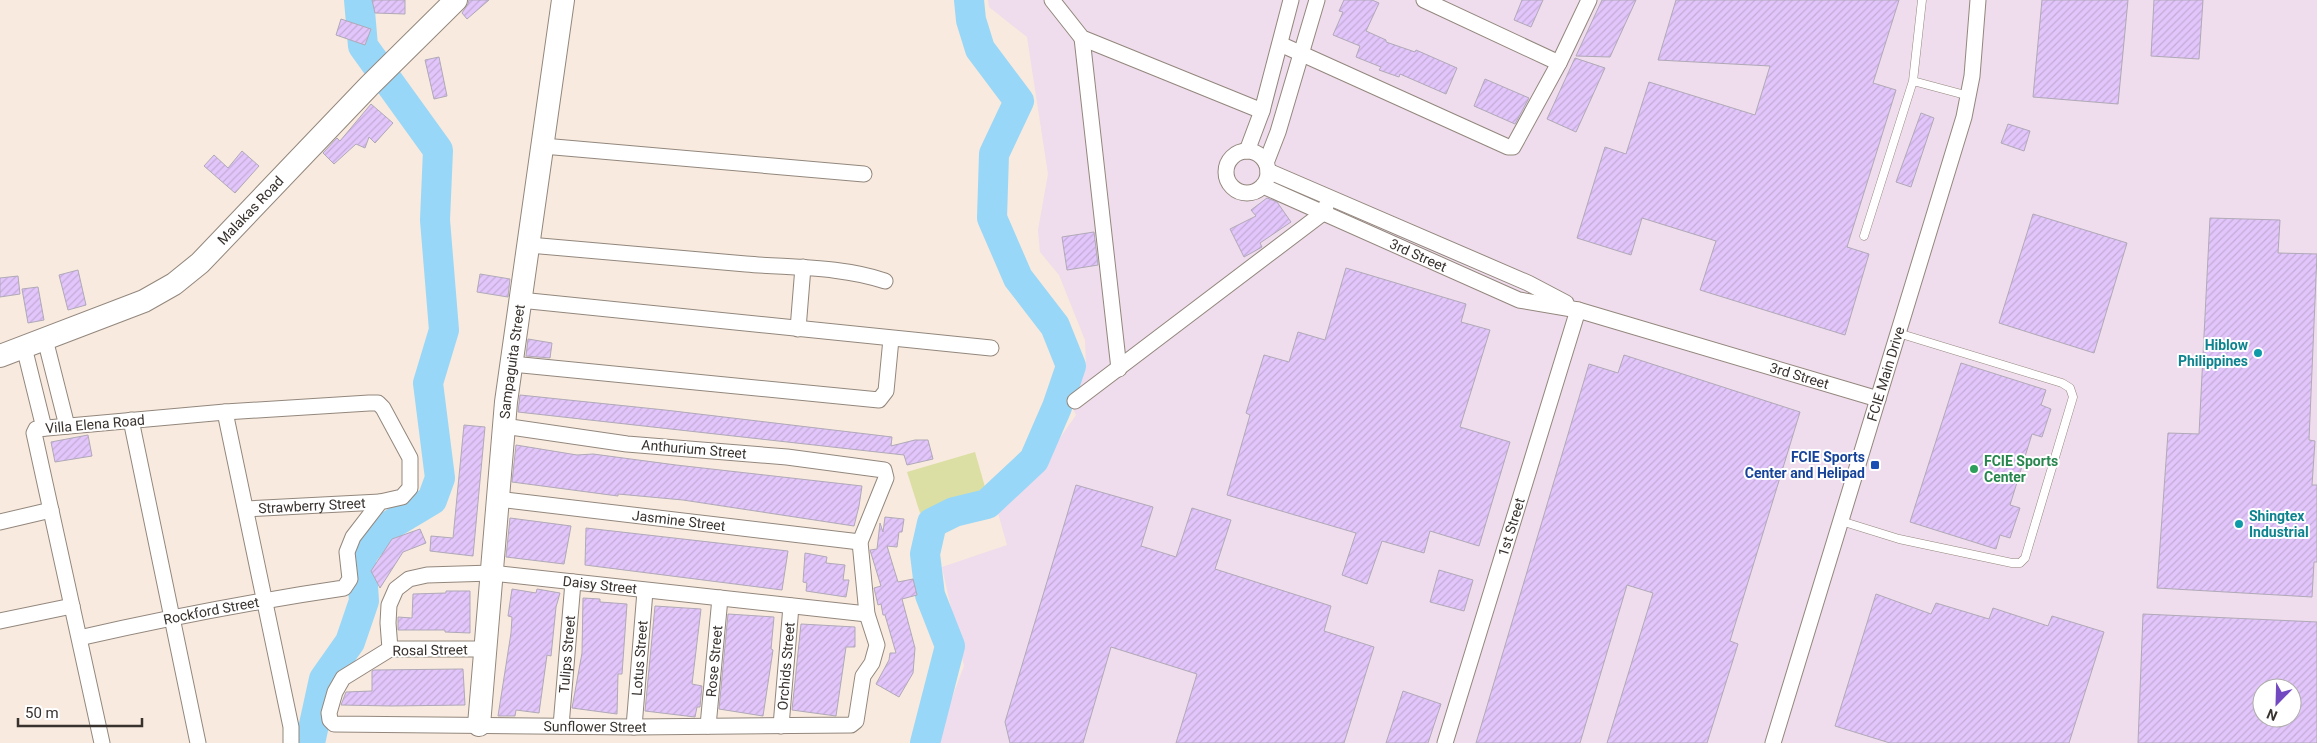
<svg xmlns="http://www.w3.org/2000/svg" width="2317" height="743" font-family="Roboto,sans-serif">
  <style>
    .industrial { fill: #efdcec; fill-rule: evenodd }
    .grass { fill: #dbdfa3 }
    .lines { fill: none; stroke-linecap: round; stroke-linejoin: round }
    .river { stroke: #98d7f7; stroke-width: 30 }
    .building { fill: url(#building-hatch); stroke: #b0a9b7; fill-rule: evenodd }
    .lane-casing { stroke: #93877d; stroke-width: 9 }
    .street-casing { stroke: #93877d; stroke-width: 17 }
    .secondary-casing { stroke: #93877d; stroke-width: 24 }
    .lane { stroke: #fff; stroke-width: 8 }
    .street { stroke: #fff; stroke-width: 15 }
    .secondary { stroke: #fff; stroke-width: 22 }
    .culture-dot { fill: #0f9aa8; stroke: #fff; stroke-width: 2 }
    .transit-dot { fill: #1a4fb4; stroke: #fff; stroke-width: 2 }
    .leisure-dot { fill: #2e9e5b; stroke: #fff; stroke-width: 2 }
    .labels { text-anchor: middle; stroke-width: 4; stroke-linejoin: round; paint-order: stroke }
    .street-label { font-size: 14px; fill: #38322e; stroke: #fff }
    .culture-label { font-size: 14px; font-weight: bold; fill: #0d838f; stroke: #fff; text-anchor: end }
    .transit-label { font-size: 14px; font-weight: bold; fill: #164399; stroke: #fff; text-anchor: end }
    .leisure-label { font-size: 14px; font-weight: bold; fill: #27864d; stroke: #fff; text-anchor: start }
  </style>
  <defs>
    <pattern id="building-hatch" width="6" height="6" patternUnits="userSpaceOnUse" patternTransform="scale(1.25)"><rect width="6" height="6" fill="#e2c6fb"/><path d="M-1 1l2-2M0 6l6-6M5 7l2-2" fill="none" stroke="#c3abd7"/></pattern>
  </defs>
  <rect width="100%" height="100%" fill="#f8eade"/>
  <path class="industrial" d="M 988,0 L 2317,0 L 2317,743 L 935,743 L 964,666 L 942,567 L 1007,545 L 996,506 L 1041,465 L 1076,415 L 1069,400 L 1080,380 L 1086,364 L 1085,340 L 1059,275 L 1040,252 L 1038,230 L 1048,174 L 1027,37 L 989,7 ZM 2262,688 L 2292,688 L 2292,718 L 2262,718 Z"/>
  <path class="grass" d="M 975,452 L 987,494 L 920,513 L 907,472 Z"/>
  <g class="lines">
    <path class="river" d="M 310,743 L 324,679 L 350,642 L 364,601 L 361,557 L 369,546 L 387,527 L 432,500 L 440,478 L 428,383 L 444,330 L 435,220 L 438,150 L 363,46 L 359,0
      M 925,743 L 950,646 L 930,595 L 925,554 L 932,523 L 954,512 L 987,504 L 1034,460 L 1057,407 L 1071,366 L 1055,326 L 1018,278 L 992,218 L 994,154 L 1019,101 L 980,49 L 971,20 L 969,0"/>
  </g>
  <path class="building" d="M 372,0 L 405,0 L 405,14 L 375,13 Z
    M 469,0 L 489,0 L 467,19 L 462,13 L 468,4 Z
    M 1344,0 L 1372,0 L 1379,3 L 1366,31 L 1386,40 L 1386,42 L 1415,52 L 1416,50 L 1457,68 L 1446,94 L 1400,74 L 1399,77 L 1379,70 L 1381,67 L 1356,57 L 1360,46 L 1333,35 L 1343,12 L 1339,11 Z
    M 1522,0 L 1543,0 L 1531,27 L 1514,20 Z
    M 1602,0 L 1636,0 L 1610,57 L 1576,56 Z
    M 1676,0 L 1899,0 L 1873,83 L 1896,90 L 1847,247 L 1869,254 L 1845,335 L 1700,290 L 1716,241 L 1642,218 L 1631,255 L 1577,238 L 1605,147 L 1626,154 L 1649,82 L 1755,115 L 1770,66 L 1658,60 Z
    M 2042,0 L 2128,0 L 2118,104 L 2033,97 Z
    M 2154,0 L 2203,0 L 2199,59 L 2151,56 Z
    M 341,19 L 371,29 L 365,45 L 336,35 Z
    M 439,57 L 447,96 L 434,99 L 425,60 Z
    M 1575,58 L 1605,68 L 1576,132 L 1547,119 Z
    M 1485,79 L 1529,98 L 1515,124 L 1474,106 Z
    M 371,104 L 393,123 L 375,143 L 369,137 L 365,148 L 356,144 L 334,164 L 323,153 L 337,138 L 340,141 Z
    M 1921,113 L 1934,118 L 1911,187 L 1896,182 Z
    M 2008,124 L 2030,131 L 2024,151 L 2001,143 Z
    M 242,151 L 259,166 L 235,193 L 204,166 L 214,155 L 228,168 Z
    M 1267,198 L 1277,202 L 1291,222 L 1260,243 L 1262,247 L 1244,257 L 1230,229 L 1256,216 L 1251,210 Z
    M 2033,214 L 2127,243 L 2094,353 L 1999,323 Z
    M 2210,218 L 2280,220 L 2278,253 L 2317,254 L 2309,440 L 2315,441 L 2312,485 L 2317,485 L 2317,562 L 2314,562 L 2312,597 L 2157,588 L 2168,433 L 2199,434 Z
    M 1094,232 L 1098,265 L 1067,270 L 1062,237 Z
    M 1346,268 L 1466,304 L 1461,322 L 1490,330 L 1460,427 L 1510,442 L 1479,546 L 1430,531 L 1424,553 L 1382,541 L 1367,584 L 1342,575 L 1356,533 L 1227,495 L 1250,415 L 1246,413 L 1264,355 L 1289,362 L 1298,332 L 1325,340 Z
    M 78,270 L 86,305 L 68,310 L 59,275 Z
    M 480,274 L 510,279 L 508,297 L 477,292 Z
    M 18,276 L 20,294 L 0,297 L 0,278 Z
    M 38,287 L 44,320 L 28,323 L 22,289 Z
    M 528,339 L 552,343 L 550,358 L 526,356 Z
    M 1624,355 L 1800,412 L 1730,641 L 1738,644 L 1707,743 L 1607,743 L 1653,593 L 1627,585 L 1580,743 L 1476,743 L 1589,364 L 1618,373 Z
    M 1961,363 L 2046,390 L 2041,405 L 2051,409 L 2042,437 L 2032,434 L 2010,505 L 2020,508 L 2010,538 L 2000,535 L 1996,549 L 1910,522 Z
    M 520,395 L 665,410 L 892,437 L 891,446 L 915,440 L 928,440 L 933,459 L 907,465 L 904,455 L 518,412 Z
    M 464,425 L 485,427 L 473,556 L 430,551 L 431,536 L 453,538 Z
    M 88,435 L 92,456 L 55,462 L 51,442 Z
    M 516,445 L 577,455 L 593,454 L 676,465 L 862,486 L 859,506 L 854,526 L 683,500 L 618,494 L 618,496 L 512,482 Z
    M 1076,485 L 1153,507 L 1141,546 L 1176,557 L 1192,508 L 1231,520 L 1215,569 L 1331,606 L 1324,631 L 1374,647 L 1344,743 L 1176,743 L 1197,674 L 1111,647 L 1083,743 L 1010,743 L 1005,722 Z
    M 885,517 L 904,519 L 902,532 L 899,532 L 897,547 L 887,546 L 898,582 L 913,579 L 917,595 L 902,599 L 915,648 L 913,673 L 899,697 L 876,684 L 889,660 L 890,653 L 896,653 L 885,615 L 883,615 L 881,604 L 878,605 L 874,588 L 881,586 L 870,550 L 877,549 L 880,523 L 883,532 Z
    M 510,518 L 571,526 L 564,564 L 506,557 Z
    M 586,528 L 788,551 L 782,590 L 585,565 Z
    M 420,529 L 426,543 L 403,552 L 380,588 L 371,571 L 392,539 Z
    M 805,553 L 827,557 L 826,563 L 845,565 L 843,580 L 849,580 L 846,597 L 806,591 L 807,583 L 803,582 Z
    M 1439,570 L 1473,580 L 1464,611 L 1430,602 Z
    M 512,589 L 536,593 L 537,589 L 560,593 L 556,607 L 551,656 L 547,655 L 539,713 L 516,710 L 515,716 L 498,716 L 511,633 L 512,617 L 508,616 Z
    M 446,591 L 470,591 L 470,633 L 445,632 L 445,630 L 398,630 L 398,617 L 412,618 L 413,594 L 446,593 Z
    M 1876,594 L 1931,614 L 1936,603 L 1989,619 L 1993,608 L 2048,626 L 2052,616 L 2104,632 L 2069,743 L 1890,743 L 1835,726 Z
    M 583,598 L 600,599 L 600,602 L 627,604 L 622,674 L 618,674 L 617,714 L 572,708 L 582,653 Z
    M 655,606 L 701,609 L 692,684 L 702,686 L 700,707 L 697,707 L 695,717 L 645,711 Z
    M 728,614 L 774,617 L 771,649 L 773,650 L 763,716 L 719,709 Z
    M 2143,614 L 2317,622 L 2317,743 L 2138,743 ZM 2262,688 L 2292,688 L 2292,718 L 2262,718 Z
    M 801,624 L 855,627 L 855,647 L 846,647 L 836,716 L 792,710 Z
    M 463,669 L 465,705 L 392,706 L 341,705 L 346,692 L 372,691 L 372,671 L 374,670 Z
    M 1403,691 L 1441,704 L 1428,743 L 1386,743 Z"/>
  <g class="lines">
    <defs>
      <path id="lane" d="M 1913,81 L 1969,96
        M 1864,236 L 1913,81 L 1922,0
        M 1841,521 L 1899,539 L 2012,563 L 2020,563 L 2025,558 L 2073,397 L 2070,388 L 2062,383 L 1898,333"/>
      <g id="street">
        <path d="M 1052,0 L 1082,38 L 1262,111"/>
        <path d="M 1424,0 L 1559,63"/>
        <path d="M 1082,38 L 1119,369"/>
        <path d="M 1280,44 L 1508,147 L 1513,147 L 1559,63 L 1589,0"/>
        <path d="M 543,146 L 864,174"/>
        <circle cx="1247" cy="172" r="21"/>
        <path d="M 1247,151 L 1262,111 L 1291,0"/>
        <path d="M 1266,163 L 1278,132 L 1317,0"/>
        <path d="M 1268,171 L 1528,283 L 1566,303"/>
        <path id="s1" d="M 1263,186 L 1519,300 L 1578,310 L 1878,399"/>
        <path d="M 529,245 C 601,251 673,258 746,264 C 792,268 841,266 885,281"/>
        <path d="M 520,300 L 991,348"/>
        <path d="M 798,329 L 803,267"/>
        <path d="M 45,339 L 67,426"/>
        <path d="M 24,347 L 44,428"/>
        <path d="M 512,364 L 879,400 L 886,391 L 891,339"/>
        <path d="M 1075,401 L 1323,213 L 1326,206"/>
        <path d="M 225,412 L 291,727 L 291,743"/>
        <path d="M 131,420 L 198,743"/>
        <path id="s2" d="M 498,499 L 860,542"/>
        <path id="s3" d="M 246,509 L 380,502"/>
        <path d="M 0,522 L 51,510"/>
        <path d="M 0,621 L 72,606"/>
        <path id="s4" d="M 79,638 C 167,618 255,601 344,588 L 350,579 L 347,552 L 353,537 L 380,502 L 402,497 L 410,488 L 410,458 L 383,408 L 378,403 L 369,403 L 225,412 L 36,429 L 34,433 L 102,743"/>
        <path id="s5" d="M 390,649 L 388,623 L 389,605 L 396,589 L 409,579 L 427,575 L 492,573 L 867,614"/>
        <path id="s6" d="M 485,649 L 390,649 L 343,678 L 335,692 L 329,713 L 330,720 L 334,724 L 634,727 L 851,725 L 856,721 L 863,676 L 872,663 L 877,645 L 867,614 L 860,542 L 886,478 L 884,470 L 787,457 L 627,444 L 504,426"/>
        <path id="s7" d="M 561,726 L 573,582"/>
        <path id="s8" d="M 708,726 L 720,598"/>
        <path id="s9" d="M 781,726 L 791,606"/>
        <path id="s10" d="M 634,727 L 645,591"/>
        <path id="s11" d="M 1445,743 L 1578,310"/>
        <path id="s12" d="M 1773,743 L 1964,117 L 1972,76 L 1978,0"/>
      </g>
      <g id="secondary">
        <path id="s13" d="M 0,356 L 144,301 L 174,284 L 200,263 L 369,86 L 456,0"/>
        <path id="s14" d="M 479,725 L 506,402 L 563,0"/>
      </g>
    </defs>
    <use href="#lane" class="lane-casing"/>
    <use href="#street" class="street-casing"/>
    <use href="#secondary" class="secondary-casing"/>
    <use href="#lane" class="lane"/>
    <use href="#street" class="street"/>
    <use href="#secondary" class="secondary"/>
  </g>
  <g class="culture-dot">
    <circle cx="2258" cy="353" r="5"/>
    <circle cx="2239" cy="524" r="5"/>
  </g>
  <rect class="transit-dot" x="1870" y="460" width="10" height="10" rx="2.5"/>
  <circle class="leisure-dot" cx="1974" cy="469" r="5"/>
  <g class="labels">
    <g class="street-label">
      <text dy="5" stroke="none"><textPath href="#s13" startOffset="295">Malakas Road</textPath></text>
      <text dy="5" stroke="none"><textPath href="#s1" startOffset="170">3rd Street</textPath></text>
      <text dy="5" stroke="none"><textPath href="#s14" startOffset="365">Sampaguita Street</textPath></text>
      <text dy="5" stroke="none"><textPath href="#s12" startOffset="386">FCIE Main Drive</textPath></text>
      <text dy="5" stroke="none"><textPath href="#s1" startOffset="571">3rd Street</textPath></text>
      <text transform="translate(95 424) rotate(-5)" y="5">Villa Elena Road</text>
      <text transform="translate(694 449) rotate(5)" y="5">Anthurium Street</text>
      <text dy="5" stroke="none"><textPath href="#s3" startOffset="66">Strawberry Street</textPath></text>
      <text dy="5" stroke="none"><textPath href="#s2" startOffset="182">Jasmine Street</textPath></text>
      <text dy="5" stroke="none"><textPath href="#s11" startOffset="226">1st Street</textPath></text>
      <text dy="5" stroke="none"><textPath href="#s5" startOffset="270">Daisy Street</textPath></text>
      <text dy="5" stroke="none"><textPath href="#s4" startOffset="135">Rockford Street</textPath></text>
      <text transform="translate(430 650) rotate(-1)" y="5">Rosal Street</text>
      <text dy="5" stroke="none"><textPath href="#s7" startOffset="72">Tulips Street</textPath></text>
      <text dy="5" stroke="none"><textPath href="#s10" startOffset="69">Lotus Street</textPath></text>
      <text dy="5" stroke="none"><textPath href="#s8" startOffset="65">Rose Street</textPath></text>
      <text dy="5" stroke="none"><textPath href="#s9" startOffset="60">Orchids Street</textPath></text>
      <text dy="5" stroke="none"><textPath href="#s6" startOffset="462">Sunflower Street</textPath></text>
    </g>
    <g class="culture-label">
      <text x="2248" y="350">Hiblow<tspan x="2248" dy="16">Philippines</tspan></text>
      <text x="2249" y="521" text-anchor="start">Shingtex<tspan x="2249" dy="16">Industrial</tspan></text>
    </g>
    <g class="transit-label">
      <text x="1865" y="462">FCIE Sports<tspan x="1865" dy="16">Center and Helipad</tspan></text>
    </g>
    <g class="leisure-label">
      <text x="1984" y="466">FCIE Sports<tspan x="1984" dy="16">Center</tspan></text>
    </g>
  </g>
  <g transform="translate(2277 703) rotate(203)"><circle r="24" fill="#ffffff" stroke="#afadab"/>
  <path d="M0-4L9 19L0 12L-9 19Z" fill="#7349c2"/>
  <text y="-8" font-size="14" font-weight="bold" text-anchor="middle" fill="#38322e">N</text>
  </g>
  <path d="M18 718v8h124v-8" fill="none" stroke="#38322e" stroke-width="2.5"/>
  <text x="25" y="718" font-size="15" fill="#38322e" stroke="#ffffff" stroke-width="4" paint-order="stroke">50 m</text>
</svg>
